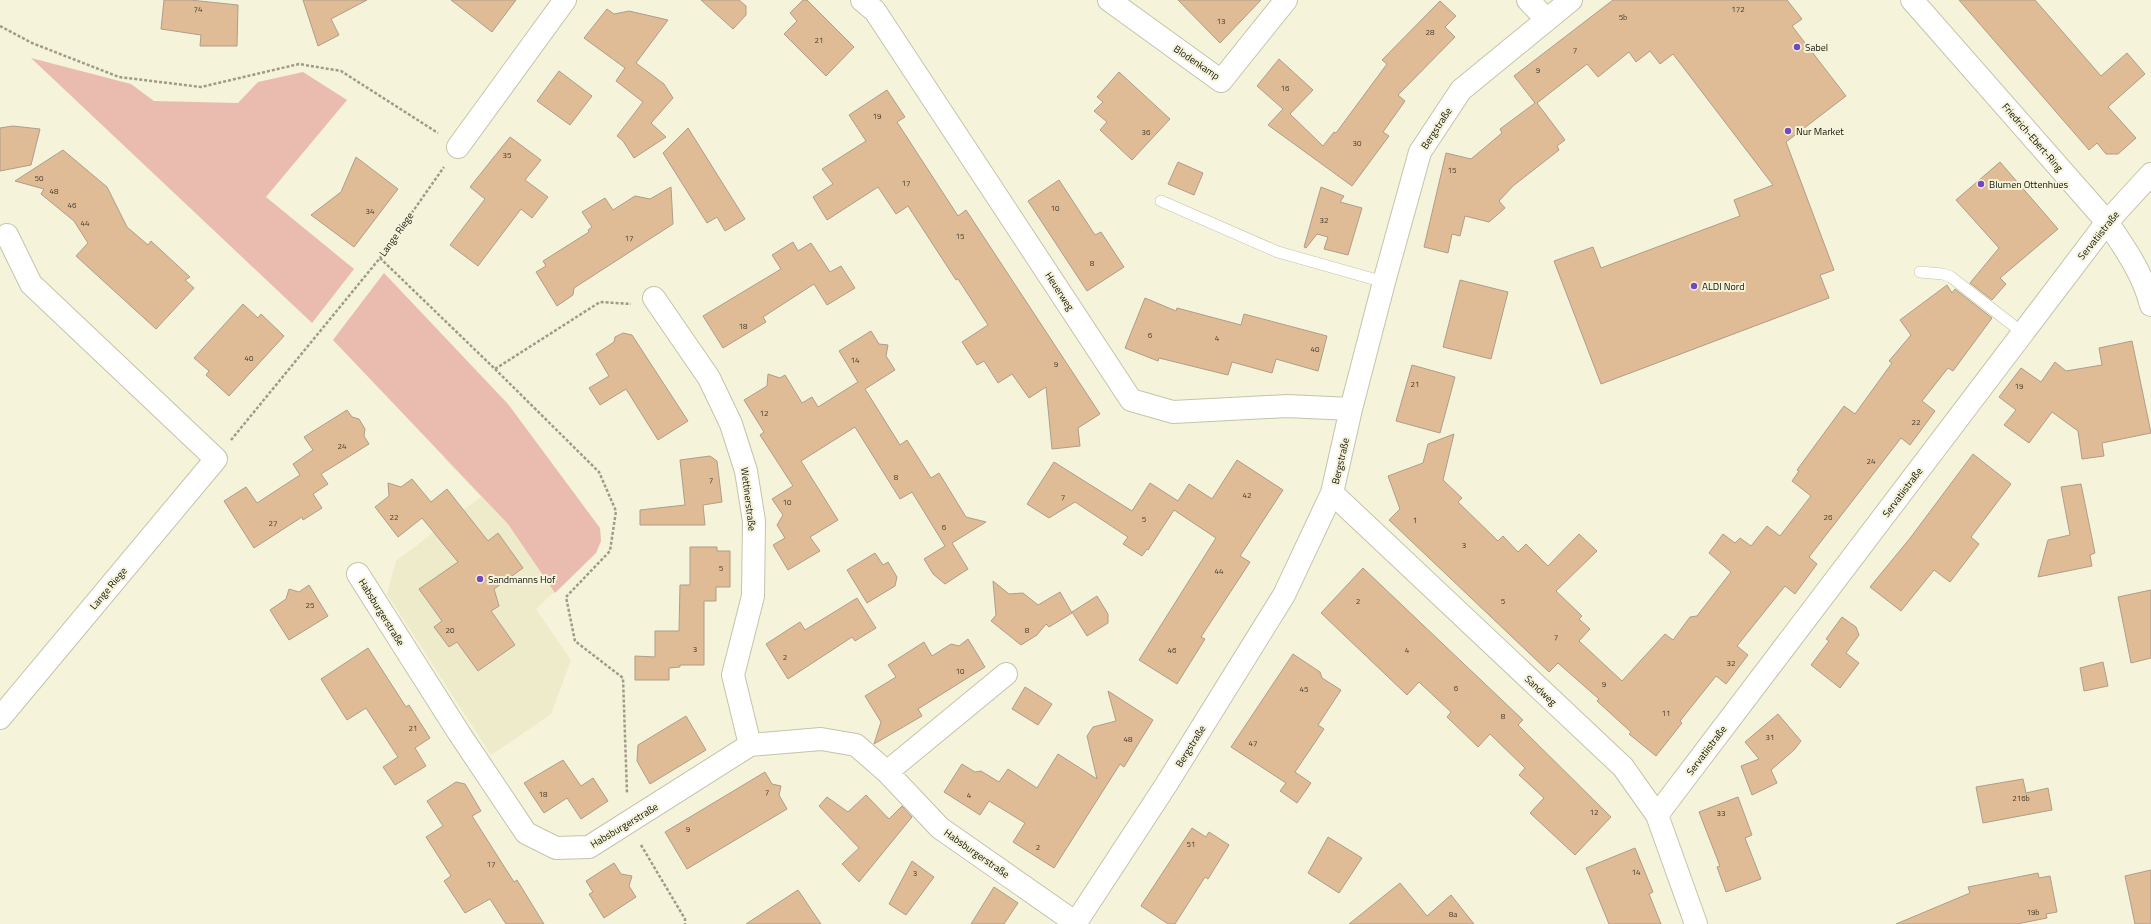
<svg xmlns="http://www.w3.org/2000/svg" width="2151" height="924" font-family="'Titillium Web',sans-serif">
  <style>
    .built { fill: #eeebca }
    .green { fill: #eabcb0 }
    .building { fill: #dfbc96; stroke: #af9d8a }
    .lines { fill: none; stroke-linecap: round; stroke-linejoin: round }
    .lane-casing { stroke: #c5c3aa; stroke-width: 12 }
    .street-casing { stroke: #c5c3aa; stroke-width: 24 }
    .path { stroke: #9e9c89; stroke-width: 2.5; stroke-dasharray: 3 2; stroke-linecap: butt }
    .lane { stroke: #fff; stroke-width: 11 }
    .street { stroke: #fff; stroke-width: 22 }
    .poi-dot { fill: #7249c2; stroke: #f5f3da; stroke-width: 1.5 }
    .labels { text-anchor: middle; stroke-width: 4; stroke-linejoin: round; paint-order: stroke }
    .number-label { font-size: 8px; fill: #463c2c }
    .poi-label { font-size: 10px; fill: #131209; stroke: #f5f3da; text-anchor: start }
    .street-label { font-size: 10px; fill: #131209; stroke: #f5f3da }
  </style>
  <rect width="100%" height="100%" fill="#f5f3da"/>
  <path class="built" d="M 443,457 L 600,528 L 601,541 L 596,553 L 536,609 L 571,660 L 551,714 L 491,755 L 387,594 L 396,561 L 481,497 Z"/>
  <path class="green" d="M 31,58 L 131,84 L 154,101 L 238,103 L 258,82 L 303,72 L 347,100 L 266,197 L 354,269 L 312,323 Z
    M 384,273 L 508,404 L 600,528 L 601,541 L 596,553 L 555,593 L 508,524 L 333,340 Z"/>
  <path class="building" d="M 164,0 L 190,0 L 238,5 L 237,46 L 200,46 L 201,35 L 161,29 Z
    M 303,0 L 367,0 L 331,19 L 339,35 L 318,46 Z
    M 451,0 L 516,0 L 492,32 Z
    M 701,0 L 739,0 L 746,6 L 746,15 L 733,29 Z
    M 803,0 L 807,0 L 854,47 L 826,76 L 784,34 L 797,21 L 790,13 Z
    M 1178,0 L 1261,0 L 1220,43 Z
    M 1613,0 L 1787,0 L 1802,19 L 1792,26 L 1846,96 L 1786,142 L 1834,270 L 1820,275 L 1829,298 L 1601,384 L 1554,261 L 1593,247 L 1601,268 L 1740,216 L 1734,200 L 1773,185 L 1673,54 L 1660,64 L 1650,51 L 1636,62 L 1629,52 L 1598,77 L 1587,64 L 1537,103 L 1565,140 L 1557,146 L 1559,150 L 1513,186 L 1499,201 L 1505,208 L 1489,222 L 1465,216 L 1460,236 L 1452,234 L 1448,253 L 1424,247 L 1446,153 L 1471,159 L 1502,133 L 1500,129 L 1535,103 L 1514,76 Z
    M 1959,0 L 2035,0 L 2101,76 L 2127,53 L 2145,74 L 2108,107 L 2136,138 L 2118,154 L 2106,154 L 2097,143 L 2089,150 Z
    M 1440,1 L 1456,16 L 1445,27 L 1455,37 L 1398,95 L 1405,101 L 1383,132 L 1389,136 L 1352,186 L 1268,125 L 1283,109 L 1257,86 L 1279,59 L 1313,90 L 1290,114 L 1323,146 L 1334,132 L 1336,133 L 1387,64 L 1382,60 Z
    M 607,9 L 614,14 L 629,11 L 668,20 L 636,63 L 664,84 L 673,98 L 651,123 L 666,137 L 634,158 L 623,141 L 617,136 L 643,102 L 616,81 L 625,68 L 584,38 Z
    M 559,71 L 592,96 L 570,125 L 537,101 Z
    M 1119,72 L 1170,119 L 1132,160 L 1100,130 L 1107,122 L 1094,111 L 1103,102 L 1097,97 Z
    M 887,90 L 905,117 L 897,122 L 958,216 L 966,210 L 1100,414 L 1078,428 L 1080,446 L 1052,449 L 1046,387 L 1029,398 L 1012,374 L 998,383 L 984,361 L 977,365 L 962,342 L 988,325 L 958,279 L 956,280 L 908,206 L 896,214 L 878,187 L 827,220 L 813,197 L 833,184 L 822,169 L 866,141 L 849,115 Z
    M 13,126 L 40,129 L 31,165 L 0,171 L 0,128 Z
    M 688,128 L 745,219 L 725,231 L 717,217 L 707,223 L 663,153 Z
    M 510,137 L 541,160 L 525,180 L 548,197 L 532,218 L 521,209 L 478,266 L 450,245 L 485,199 L 470,187 Z
    M 63,150 L 107,187 L 127,227 L 148,245 L 151,241 L 190,277 L 185,280 L 194,288 L 156,329 L 76,256 L 88,243 L 74,221 L 41,194 L 44,189 L 15,181 Z
    M 356,157 L 398,189 L 354,247 L 311,215 L 341,192 Z
    M 1178,162 L 1203,173 L 1194,195 L 1168,184 Z
    M 2000,162 L 2058,229 L 2000,278 L 2006,284 L 1992,300 L 1970,283 L 1999,248 L 1956,200 Z
    M 1059,180 L 1095,235 L 1101,232 L 1124,267 L 1087,291 L 1028,201 Z
    M 671,187 L 673,224 L 574,288 L 573,295 L 557,306 L 536,272 L 546,266 L 543,261 L 589,232 L 588,230 L 592,227 L 582,212 L 605,198 L 613,210 L 635,196 L 650,199 Z
    M 1321,187 L 1344,196 L 1340,202 L 1362,208 L 1348,255 L 1324,249 L 1328,237 L 1317,234 L 1306,248 L 1304,247 Z
    M 793,242 L 798,251 L 811,243 L 830,272 L 841,266 L 855,288 L 827,305 L 814,284 L 763,317 L 766,322 L 723,348 L 703,316 L 781,269 L 772,255 Z
    M 1460,280 L 1508,292 L 1491,359 L 1443,347 Z
    M 1947,285 L 1952,293 L 1955,289 L 1992,318 L 1953,371 L 1948,368 L 1922,401 L 1935,411 L 1910,445 L 1901,438 L 1809,557 L 1817,564 L 1795,594 L 1785,586 L 1737,646 L 1748,655 L 1726,684 L 1716,676 L 1680,721 L 1682,723 L 1656,756 L 1629,734 L 1631,732 L 1597,701 L 1599,699 L 1558,663 L 1549,672 L 1389,520 L 1400,509 L 1388,476 L 1423,463 L 1428,444 L 1454,434 L 1443,480 L 1462,498 L 1458,502 L 1498,541 L 1503,536 L 1518,552 L 1526,544 L 1548,566 L 1579,534 L 1597,551 L 1556,591 L 1582,616 L 1579,619 L 1590,629 L 1579,641 L 1622,681 L 1665,634 L 1673,640 L 1690,617 L 1697,616 L 1731,572 L 1709,553 L 1723,534 L 1735,543 L 1740,538 L 1751,546 L 1767,526 L 1780,536 L 1811,496 L 1792,481 L 1799,471 L 1797,470 L 1844,406 L 1855,414 L 1892,363 L 1889,361 L 1911,335 L 1900,320 Z
    M 1145,298 L 1176,311 L 1177,308 L 1241,325 L 1244,314 L 1327,336 L 1318,371 L 1276,359 L 1272,373 L 1232,362 L 1228,375 L 1159,358 L 1158,361 L 1125,348 Z
    M 243,304 L 258,318 L 261,314 L 284,336 L 229,396 L 206,375 L 209,371 L 194,358 Z
    M 871,331 L 879,344 L 888,345 L 886,356 L 895,370 L 865,389 L 900,445 L 907,440 L 931,478 L 939,473 L 966,517 L 986,522 L 952,543 L 968,569 L 945,584 L 933,574 L 924,559 L 945,546 L 912,492 L 900,499 L 855,427 L 801,461 L 838,520 L 810,537 L 820,551 L 788,570 L 773,545 L 785,538 L 777,525 L 783,515 L 772,499 L 793,486 L 760,435 L 764,432 L 744,400 L 767,386 L 768,374 L 780,378 L 785,375 L 802,403 L 812,397 L 818,407 L 858,382 L 839,351 Z
    M 623,333 L 632,335 L 688,421 L 658,440 L 626,389 L 600,405 L 589,388 L 609,376 L 596,354 L 614,342 L 615,337 Z
    M 2132,341 L 2151,433 L 2102,443 L 2104,456 L 2082,459 L 2078,431 L 2052,412 L 2029,443 L 2004,425 L 2016,410 L 1999,397 L 2021,368 L 2041,382 L 2055,362 L 2066,371 L 2102,365 L 2099,348 Z
    M 1412,365 L 1455,377 L 1440,433 L 1396,421 Z
    M 347,410 L 352,417 L 359,419 L 365,429 L 364,436 L 369,444 L 321,474 L 328,484 L 313,494 L 322,508 L 303,520 L 302,517 L 254,548 L 224,501 L 246,487 L 257,503 L 300,475 L 293,464 L 313,450 L 304,437 Z
    M 1973,454 L 2011,484 L 1971,537 L 1979,544 L 1950,582 L 1934,570 L 1901,611 L 1870,587 L 1911,537 Z
    M 710,456 L 717,461 L 722,502 L 703,505 L 705,525 L 640,525 L 640,510 L 685,505 L 680,460 Z
    M 1237,460 L 1283,490 L 1240,556 L 1250,562 L 1201,637 L 1205,639 L 1177,684 L 1139,660 L 1216,538 L 1174,510 L 1148,550 L 1147,549 L 1142,556 L 1123,544 L 1128,537 L 1075,502 L 1049,518 L 1027,504 L 1054,462 L 1132,511 L 1150,483 L 1178,501 L 1189,484 L 1212,499 Z
    M 412,479 L 431,502 L 447,489 L 488,541 L 498,533 L 523,568 L 494,589 L 499,606 L 491,611 L 515,645 L 478,671 L 457,642 L 449,647 L 434,627 L 442,621 L 419,589 L 458,562 L 422,518 L 398,537 L 375,507 L 389,496 L 388,483 L 401,487 Z
    M 2081,484 L 2095,553 L 2090,555 L 2092,566 L 2038,577 L 2048,540 L 2070,535 L 2061,487 Z
    M 690,547 L 717,547 L 717,551 L 730,551 L 730,587 L 716,587 L 716,601 L 704,601 L 704,665 L 680,665 L 680,667 L 669,668 L 669,680 L 635,680 L 635,656 L 655,657 L 655,631 L 679,631 L 680,585 L 690,585 Z
    M 875,553 L 883,565 L 888,562 L 897,577 L 895,586 L 867,603 L 847,570 Z
    M 1363,568 L 1523,720 L 1518,725 L 1611,817 L 1575,855 L 1530,813 L 1544,798 L 1519,775 L 1525,768 L 1490,734 L 1478,747 L 1447,717 L 1451,712 L 1419,682 L 1407,695 L 1321,613 Z
    M 993,581 L 1009,594 L 1023,593 L 1038,605 L 1060,592 L 1072,613 L 1049,627 L 1046,624 L 1037,635 L 1021,645 L 991,621 L 996,615 Z
    M 309,585 L 328,616 L 289,640 L 270,610 L 286,599 L 289,589 L 299,592 Z
    M 2151,590 L 2151,658 L 2131,663 L 2118,597 Z
    M 1097,596 L 1108,614 L 1108,623 L 1087,636 L 1072,612 Z
    M 857,598 L 876,628 L 855,641 L 852,637 L 788,679 L 766,644 L 800,622 L 805,630 Z
    M 1842,617 L 1856,627 L 1859,635 L 1846,653 L 1859,663 L 1840,688 L 1811,665 L 1829,641 L 1826,639 Z
    M 968,639 L 985,667 L 918,709 L 922,716 L 874,744 L 881,722 L 865,696 L 896,677 L 888,665 L 924,642 L 932,656 L 951,644 L 959,646 Z
    M 368,648 L 406,707 L 409,705 L 430,738 L 415,748 L 426,766 L 395,785 L 383,767 L 398,757 L 366,708 L 347,720 L 321,679 Z
    M 1293,654 L 1320,672 L 1322,678 L 1341,690 L 1318,725 L 1324,729 L 1295,772 L 1311,783 L 1297,803 L 1280,791 L 1286,783 L 1231,747 Z
    M 2103,662 L 2108,686 L 2084,691 L 2080,668 Z
    M 1025,687 L 1052,704 L 1038,725 L 1012,709 Z
    M 1108,691 L 1153,720 L 1124,767 L 1120,764 L 1054,868 L 1013,842 L 1025,823 L 989,801 L 980,815 L 944,792 L 962,764 L 975,772 L 981,771 L 999,782 L 1008,769 L 1037,788 L 1058,754 L 1097,779 L 1087,736 L 1093,727 L 1116,721 Z
    M 1778,714 L 1801,741 L 1794,750 L 1771,770 L 1777,783 L 1752,795 L 1741,766 L 1759,759 L 1745,742 Z
    M 686,716 L 706,750 L 650,784 L 637,761 L 638,745 Z
    M 563,760 L 581,786 L 593,778 L 608,801 L 581,819 L 567,798 L 544,813 L 524,783 Z
    M 765,772 L 772,784 L 781,786 L 779,795 L 787,809 L 687,869 L 665,832 Z
    M 2023,779 L 2026,793 L 2048,788 L 2052,810 L 1983,823 L 1976,787 Z
    M 456,782 L 465,784 L 481,811 L 472,816 L 514,882 L 517,880 L 544,924 L 506,924 L 490,899 L 465,913 L 450,890 L 444,881 L 451,876 L 426,837 L 443,826 L 427,801 Z
    M 866,795 L 889,819 L 902,806 L 912,817 L 859,882 L 842,864 L 859,848 L 819,806 L 827,797 L 848,812 Z
    M 1738,797 L 1752,835 L 1745,838 L 1761,879 L 1726,892 L 1717,867 L 1720,866 L 1699,812 Z
    M 1192,828 L 1206,837 L 1209,832 L 1229,845 L 1208,879 L 1205,877 L 1175,924 L 1168,924 L 1141,906 L 1142,904 Z
    M 1328,837 L 1362,858 L 1339,893 L 1308,873 Z
    M 1635,848 L 1653,892 L 1649,894 L 1661,924 L 1609,924 L 1586,868 Z
    M 912,861 L 934,877 L 906,915 L 889,904 Z
    M 614,863 L 621,874 L 632,876 L 629,886 L 636,897 L 604,918 L 589,894 L 593,892 L 586,881 Z
    M 2151,870 L 2151,924 L 2135,924 L 2125,876 Z
    M 2038,873 L 2039,878 L 2050,876 L 2057,912 L 2046,914 L 2047,918 L 2017,924 L 1896,924 L 1970,893 L 1968,887 Z
    M 1400,883 L 1427,916 L 1451,895 L 1474,924 L 1349,924 Z
    M 994,887 L 1018,903 L 1004,924 L 971,924 Z
    M 798,890 L 821,924 L 746,924 Z"/>
  <g class="lines">
    <defs>
      <path id="lane" d="M 1161,201 L 1278,252 L 1384,282
        M 1920,272 L 1943,274 L 1951,277 L 2023,333"/>
      <path id="street" d="M 862,0 L 875,11 L 1131,400 L 1173,412 L 1287,406 L 1351,409
        M 1109,0 L 1221,81 L 1286,0
        M 1528,0 L 1546,19
        M 1912,0 L 2107,222 C 2125,248 2143,274 2151,305
        M 458,147 L 565,0
        M 654,298 L 709,378 L 731,424 L 746,471 L 754,521 L 753,596 L 733,675 L 750,745
        M 1332,493 L 1623,767 L 1657,815 L 1696,924
        M 358,574 L 459,733 L 526,833 L 556,848 L 589,847 L 750,745 L 821,739 L 856,745 L 887,772 L 940,828 L 1076,923
        M 0,718 L 216,459 L 31,284 L 7,235
        M 887,772 L 1006,674
        M 1657,815 L 2107,222 L 2151,174
        M 1075,924 L 1166,785 L 1284,595 L 1332,493 L 1351,409 L 1384,282 L 1420,152 L 1461,90 L 1571,0"/>
    </defs>
    <use href="#lane" class="lane-casing"/>
    <use href="#street" class="street-casing"/>
    <path class="path" d="M 0,26 L 32,43 L 119,77 L 201,87 L 299,64 L 341,71 L 438,133
      M 380,258 L 495,369 L 600,302 L 631,304
      M 495,369 L 599,472 L 616,511 L 610,551 L 566,597 L 575,641 L 623,678 L 627,793
      M 231,440 L 380,258 L 444,167
      M 641,845 L 685,919 L 685,924"/>
    <use href="#lane" class="lane"/>
    <use href="#street" class="street"/>
  </g>
  <g class="poi-dot">
    <circle cx="1797" cy="47" r="4"/>
    <circle cx="1788" cy="131" r="4"/>
    <circle cx="1981" cy="184" r="4"/>
    <circle cx="1694" cy="286" r="4"/>
    <circle cx="480" cy="579" r="4"/>
  </g>
  <g class="labels">
    <g class="number-label">
      <text x="198" y="12">74</text>
      <text x="1738" y="12">172</text>
      <text x="1623" y="20">5b</text>
      <text x="1221" y="24">13</text>
      <text x="1430" y="35">28</text>
      <text x="819" y="43">21</text>
      <text x="1575" y="53">7</text>
      <text x="1538" y="73">9</text>
      <text x="1285" y="91">16</text>
      <text x="877" y="119">19</text>
      <text x="1146" y="135">36</text>
      <text x="1357" y="146">30</text>
      <text x="507" y="158">35</text>
      <text x="1452" y="173">15</text>
      <text x="39" y="181">50</text>
      <text x="906" y="186">17</text>
      <text x="54" y="194">48</text>
      <text x="72" y="208">46</text>
      <text x="1055" y="211">10</text>
      <text x="370" y="214">34</text>
      <text x="1324" y="223">32</text>
      <text x="85" y="226">44</text>
      <text x="960" y="239">15</text>
      <text x="629" y="241">17</text>
      <text x="1092" y="266">8</text>
      <text x="743" y="329">18</text>
      <text x="1150" y="338">6</text>
      <text x="1217" y="341">4</text>
      <text x="1315" y="352">40</text>
      <text x="249" y="361">40</text>
      <text x="855" y="363">14</text>
      <text x="1056" y="367">9</text>
      <text x="1415" y="387">21</text>
      <text x="2019" y="389">19</text>
      <text x="764" y="416">12</text>
      <text x="1916" y="425">22</text>
      <text x="342" y="449">24</text>
      <text x="1871" y="464">24</text>
      <text x="896" y="480">8</text>
      <text x="711" y="483">7</text>
      <text x="1247" y="498">42</text>
      <text x="1063" y="500">7</text>
      <text x="787" y="505">10</text>
      <text x="394" y="520">22</text>
      <text x="1828" y="520">26</text>
      <text x="1144" y="522">5</text>
      <text x="1415" y="523">1</text>
      <text x="273" y="526">27</text>
      <text x="944" y="530">6</text>
      <text x="1464" y="548">3</text>
      <text x="721" y="571">5</text>
      <text x="1219" y="574">44</text>
      <text x="1358" y="604">2</text>
      <text x="1503" y="604">5</text>
      <text x="310" y="608">25</text>
      <text x="450" y="633">20</text>
      <text x="1027" y="633">8</text>
      <text x="1556" y="640">7</text>
      <text x="695" y="652">3</text>
      <text x="1172" y="653">46</text>
      <text x="1407" y="653">4</text>
      <text x="785" y="660">2</text>
      <text x="1731" y="666">32</text>
      <text x="960" y="674">10</text>
      <text x="1604" y="687">9</text>
      <text x="1456" y="691">6</text>
      <text x="1304" y="692">45</text>
      <text x="1666" y="716">11</text>
      <text x="1503" y="719">8</text>
      <text x="413" y="731">21</text>
      <text x="1770" y="740">31</text>
      <text x="1128" y="742">48</text>
      <text x="1253" y="746">47</text>
      <text x="767" y="795">7</text>
      <text x="543" y="797">18</text>
      <text x="969" y="798">4</text>
      <text x="2021" y="801">216b</text>
      <text x="1594" y="815">12</text>
      <text x="1721" y="816">33</text>
      <text x="688" y="832">9</text>
      <text x="1191" y="847">51</text>
      <text x="1038" y="850">2</text>
      <text x="491" y="867">17</text>
      <text x="1636" y="875">14</text>
      <text x="915" y="876">3</text>
      <text x="2033" y="915">19b</text>
      <text x="1453" y="917">8a</text>
    </g>
    <g class="poi-label">
      <text x="1805" y="51">Sabel</text>
      <text x="1796" y="135">Nur Market</text>
      <text x="1989" y="188">Blumen Ottenhues</text>
      <text x="1702" y="290">ALDI Nord</text>
      <text x="488" y="583">Sandmanns Hof</text>
    </g>
    <g class="street-label">
      <text transform="translate(1197 62) rotate(34)" y="4">Blodenkamp</text>
      <text transform="translate(1436 128) rotate(-57)" y="4">Bergstraße</text>
      <text transform="translate(2033 137) rotate(49)" y="4">Friedrich-Ebert-Ring</text>
      <text transform="translate(396 234) rotate(-55)" y="4">Lange Riege</text>
      <text transform="translate(2098 235) rotate(-51)" y="4">Servatiistraße</text>
      <text transform="translate(1060 291) rotate(57)" y="4">Heuerweg</text>
      <text transform="translate(1340 461) rotate(-77)" y="4">Bergstraße</text>
      <text transform="translate(1902 492) rotate(-53)" y="4">Servatiistraße</text>
      <text transform="translate(749 499) rotate(83)" y="4">Wettinerstraße</text>
      <text transform="translate(108 588) rotate(-50)" y="4">Lange Riege</text>
      <text transform="translate(382 612) rotate(58)" y="4">Habsburgerstraße</text>
      <text transform="translate(1541 690) rotate(43)" y="4">Sandweg</text>
      <text transform="translate(1190 746) rotate(-58)" y="4">Bergstraße</text>
      <text transform="translate(1706 750) rotate(-53)" y="4">Servatiistraße</text>
      <text transform="translate(624 825) rotate(-31)" y="4">Habsburgerstraße</text>
      <text transform="translate(977 853) rotate(35)" y="4">Habsburgerstraße</text>
    </g>
  </g>
</svg>
